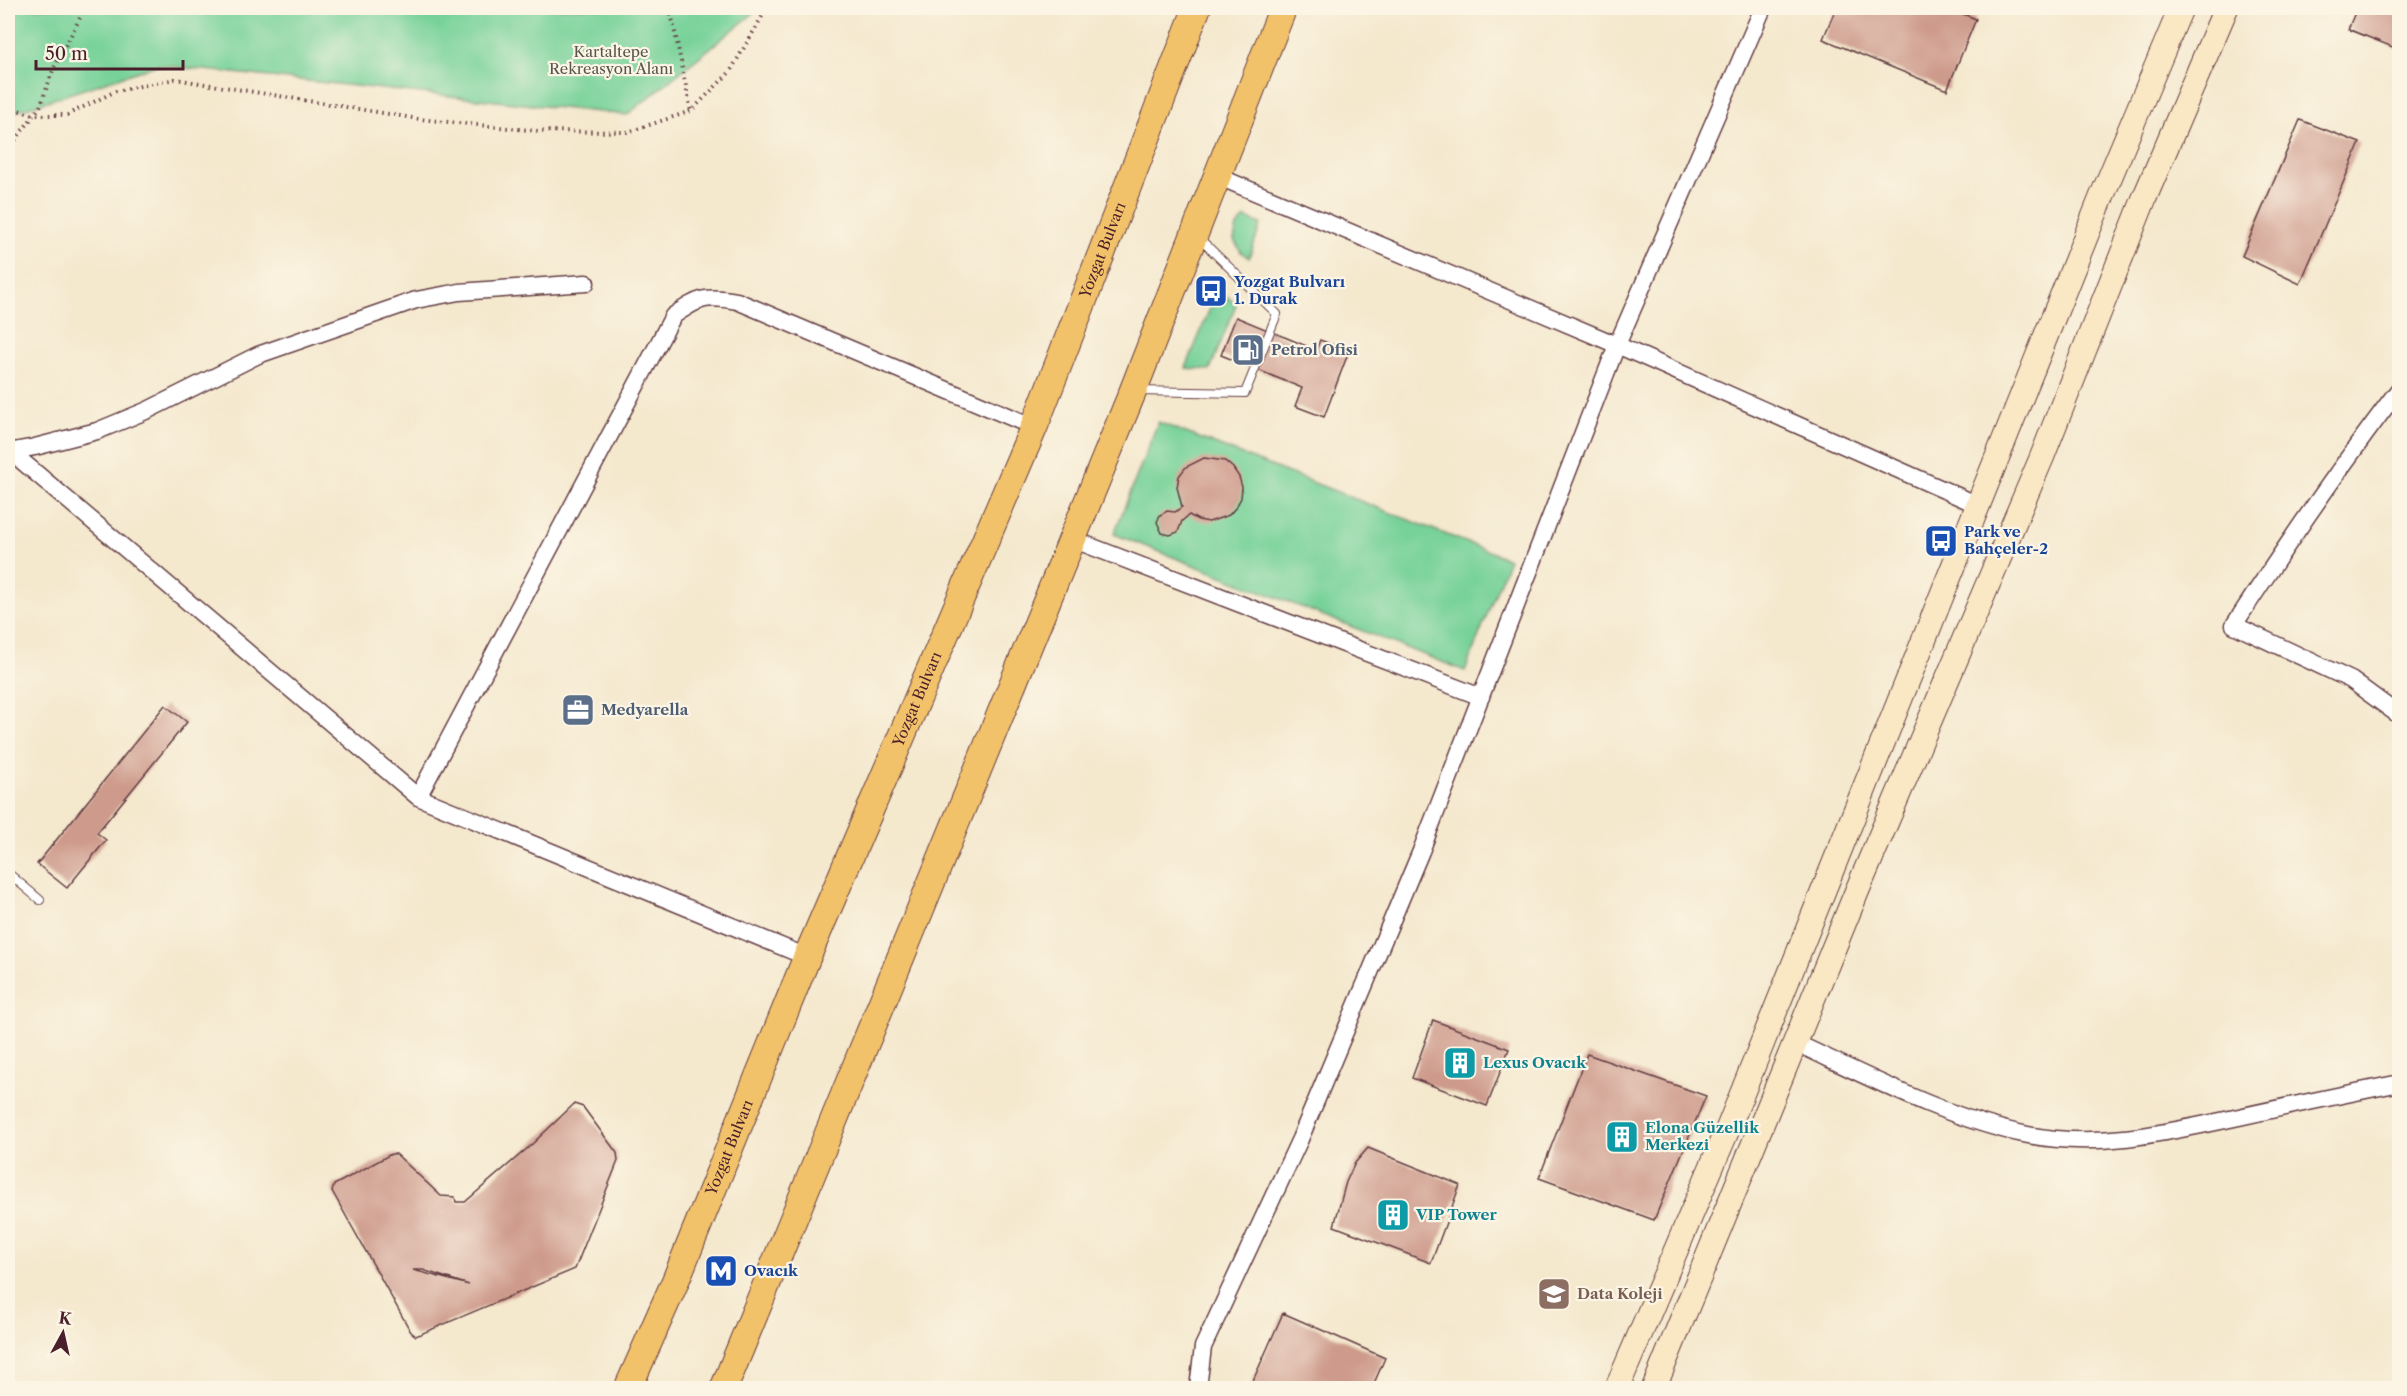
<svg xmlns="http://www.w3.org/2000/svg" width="2407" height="1396" font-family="'Libre Caslon Text',serif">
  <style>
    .green { fill: #77d299; stroke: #607862; stroke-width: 1.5 }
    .building { fill: #cd9a8b; fill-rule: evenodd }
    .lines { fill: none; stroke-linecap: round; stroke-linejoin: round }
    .lane-casing { stroke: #643d43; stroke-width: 10 }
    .street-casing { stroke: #643d43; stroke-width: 19 }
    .secondary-casing { stroke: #643d43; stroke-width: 26 }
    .primary-casing { stroke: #643d43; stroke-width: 29 }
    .path { stroke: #643d43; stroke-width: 4; stroke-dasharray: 1.5 4.5; stroke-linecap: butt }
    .lane { stroke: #fff; stroke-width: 8 }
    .street { stroke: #fff; stroke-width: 16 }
    .secondary { stroke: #fae7c3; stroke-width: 24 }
    .primary { stroke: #f2c26a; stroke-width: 27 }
    .labels { text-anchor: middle; stroke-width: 4.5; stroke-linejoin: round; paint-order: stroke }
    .park-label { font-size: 15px; fill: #58554c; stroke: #fcf5e5 }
    .street-label { font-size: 15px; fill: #4a1f2b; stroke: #fcf5e5 }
    .transit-label { font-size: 15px; font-weight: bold; fill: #164399; stroke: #fcf5e5; text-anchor: start }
    .service-label { font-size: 15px; font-weight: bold; fill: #4e5e75; stroke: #fcf5e5; text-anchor: start }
    .culture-label { font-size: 15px; font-weight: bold; fill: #0d838f; stroke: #fcf5e5; text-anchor: start }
    .education-label { font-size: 15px; font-weight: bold; fill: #785e54; stroke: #fcf5e5; text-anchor: start }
  </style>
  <rect width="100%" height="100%" fill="#fcf5e5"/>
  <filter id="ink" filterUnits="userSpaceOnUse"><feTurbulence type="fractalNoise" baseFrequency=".0167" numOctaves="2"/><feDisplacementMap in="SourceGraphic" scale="12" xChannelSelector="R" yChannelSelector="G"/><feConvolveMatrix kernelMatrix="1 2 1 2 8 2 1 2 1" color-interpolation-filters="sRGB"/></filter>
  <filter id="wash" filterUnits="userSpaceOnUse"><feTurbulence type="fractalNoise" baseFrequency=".008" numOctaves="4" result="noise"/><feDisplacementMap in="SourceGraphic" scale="24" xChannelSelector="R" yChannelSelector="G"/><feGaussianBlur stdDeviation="1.35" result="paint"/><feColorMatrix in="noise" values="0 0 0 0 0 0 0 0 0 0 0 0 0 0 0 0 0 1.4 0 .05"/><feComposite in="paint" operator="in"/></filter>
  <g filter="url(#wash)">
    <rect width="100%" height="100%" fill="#f4e8cd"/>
    <path class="green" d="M 8,8 L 760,8 L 627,115 L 157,65 L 8,114 Z
      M 1245,218 L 1261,224 L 1249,258 L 1241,252 L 1234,240 L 1237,226 Z
      M 1218,288 L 1236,305 L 1210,370 L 1186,368 Z
      M 1158,422 L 1509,559 L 1465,671 L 1114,534 Z"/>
    <g id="blocks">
      <path class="building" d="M 1836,8 L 1948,8 L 1976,19 L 1947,90 L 1823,39 Z
        M 2357,8 L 2400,8 L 2400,50 L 2348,29 Z
        M 2300,120 L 2360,143 L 2300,284 L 2242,256 Z
        M 1236,317 L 1316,350 L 1320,340 L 1349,351 L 1324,417 L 1295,406 L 1302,388 L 1221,355 Z
        M 1204,458 L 1225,461 L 1233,468 L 1239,477 L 1242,487 L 1241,498 L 1236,507 L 1229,515 L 1209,522 L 1198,520 L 1189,515 L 1182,521 L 1178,532 L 1170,535 L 1162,533 L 1157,522 L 1160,515 L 1167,511 L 1175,512 L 1182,507 L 1177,487 L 1179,476 L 1186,467 Z
        M 165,705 L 187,722 L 97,833 L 106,840 L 67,888 L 37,864 Z
        M 1433,1020 L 1509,1049 L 1487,1106 L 1412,1078 Z
        M 1587,1054 L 1706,1096 L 1654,1220 L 1539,1178 Z
        M 574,1104 L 583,1107 L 617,1153 L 618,1161 L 575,1269 L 416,1336 L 411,1332 L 332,1191 L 334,1185 L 391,1154 L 396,1154 L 441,1196 L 455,1197 L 456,1202 L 465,1202 L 529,1147 ZM 413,1270 L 423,1270 L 469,1285 Z
        M 1368,1148 L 1460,1185 L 1431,1263 L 1334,1226 L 1346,1182 L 1355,1163 Z
        M 1283,1313 L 1385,1358 L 1372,1388 L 1259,1388 L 1251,1385 Z"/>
    </g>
  </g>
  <g filter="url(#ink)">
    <use href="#blocks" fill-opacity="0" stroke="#643d43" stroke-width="1.5"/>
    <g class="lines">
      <defs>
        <path id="lane" d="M 1136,391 L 1245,393 L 1277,314 L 1197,236
          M 8,873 L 40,900"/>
        <path id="street" d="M 1217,176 L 1617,345 L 1978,505
          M 2400,388 C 2341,465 2287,544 2234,625 L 2351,680 L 2400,716
          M 10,451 L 418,797 L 807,957
          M 8,452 L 35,447 L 97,431 L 148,410 L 258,355 L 416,300 L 459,292 L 586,283
          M 1072,539 L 1481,697
          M 418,797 L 673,316 C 699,298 705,295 737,301 L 1034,427
          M 1796,1043 C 1869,1077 1948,1119 2028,1135 C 2100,1149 2169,1132 2239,1117 C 2293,1105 2346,1094 2400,1083
          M 1198,1388 L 1203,1347 L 1300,1139 L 1421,851 L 1617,345 L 1763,8"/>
        <path id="secondary" d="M 1617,1388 L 1729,1126 L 2102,196 L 2181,8
          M 1654,1388 L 1857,891 L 2042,457 L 2144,199 L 2226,8"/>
        <g id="primary">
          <path id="s1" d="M 628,1388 L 675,1282 L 807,957 L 1034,427 L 1197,8"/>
          <path d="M 724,1388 L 1133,391 L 1283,8"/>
        </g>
      </defs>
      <use href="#lane" class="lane-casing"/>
      <use href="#street" class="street-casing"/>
      <use href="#secondary" class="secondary-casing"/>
      <use href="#primary" class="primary-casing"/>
      <path class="path" d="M 670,8 L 691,111
        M 8,107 L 34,115 L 67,115 L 116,91 L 175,79 L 419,119 L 538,131 L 628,132 L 691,111 L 730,72 L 767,8
        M 8,150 L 40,107 L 53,70 L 85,8"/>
      <use href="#lane" class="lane"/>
      <use href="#street" class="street"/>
      <use href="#secondary" class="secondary"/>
      <use href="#primary" class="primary"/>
    </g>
  </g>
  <defs>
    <symbol id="bus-square" viewBox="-11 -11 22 22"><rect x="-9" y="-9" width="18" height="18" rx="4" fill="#1a4fb4" stroke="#fcf5e5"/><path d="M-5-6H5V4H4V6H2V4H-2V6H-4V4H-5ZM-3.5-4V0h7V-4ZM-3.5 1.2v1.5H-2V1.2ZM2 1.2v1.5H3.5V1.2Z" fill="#fff"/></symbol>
    <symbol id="fuel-square" viewBox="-11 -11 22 22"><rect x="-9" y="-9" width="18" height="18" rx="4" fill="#5c6f8a" stroke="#fcf5e5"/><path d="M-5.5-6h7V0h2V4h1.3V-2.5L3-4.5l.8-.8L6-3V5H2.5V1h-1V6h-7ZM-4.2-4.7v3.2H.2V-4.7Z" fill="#fff"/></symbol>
    <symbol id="office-square" viewBox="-11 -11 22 22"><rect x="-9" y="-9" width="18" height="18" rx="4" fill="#5c6f8a" stroke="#fcf5e5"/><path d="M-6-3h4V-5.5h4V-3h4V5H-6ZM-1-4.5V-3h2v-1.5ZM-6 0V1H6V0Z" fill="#fff"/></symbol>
    <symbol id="building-square" viewBox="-11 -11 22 22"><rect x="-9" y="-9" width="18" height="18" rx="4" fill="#0f9aa8" stroke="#fcf5e5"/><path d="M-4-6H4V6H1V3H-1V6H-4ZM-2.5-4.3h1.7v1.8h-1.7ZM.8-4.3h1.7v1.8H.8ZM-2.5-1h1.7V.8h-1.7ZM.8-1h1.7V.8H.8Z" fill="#fff"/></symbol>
    <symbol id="metro-square" viewBox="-11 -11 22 22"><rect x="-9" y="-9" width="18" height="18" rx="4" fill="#1a4fb4" stroke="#fcf5e5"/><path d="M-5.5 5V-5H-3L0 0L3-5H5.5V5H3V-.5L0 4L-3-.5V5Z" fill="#fff"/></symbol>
    <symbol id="school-square" viewBox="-11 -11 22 22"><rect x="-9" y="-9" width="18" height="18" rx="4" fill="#8d6e63" stroke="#fcf5e5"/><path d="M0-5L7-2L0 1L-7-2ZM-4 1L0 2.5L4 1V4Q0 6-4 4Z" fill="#fff"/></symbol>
  </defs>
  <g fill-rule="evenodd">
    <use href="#bus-square" x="1192" y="272" width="38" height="38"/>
    <use href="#fuel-square" x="1229" y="331" width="38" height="38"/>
    <use href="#bus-square" x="1922" y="522" width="38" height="38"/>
    <use href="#office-square" x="559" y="691" width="38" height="38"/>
    <use href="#building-square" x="1441" y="1044" width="38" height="38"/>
    <use href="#building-square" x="1603" y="1118" width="38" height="38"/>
    <use href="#building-square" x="1374" y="1196" width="38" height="38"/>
    <use href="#metro-square" x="702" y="1252" width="38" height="38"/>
    <use href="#school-square" x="1535" y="1275" width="38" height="38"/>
  </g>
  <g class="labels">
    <g class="park-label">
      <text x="611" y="57">Kartaltepe<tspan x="611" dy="17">Rekreasyon Alanı</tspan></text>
    </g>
    <g class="street-label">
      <text dy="5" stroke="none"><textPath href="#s1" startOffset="1233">Yozgat Bulvarı</textPath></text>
      <text dy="5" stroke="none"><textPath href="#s1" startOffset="747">Yozgat Bulvarı</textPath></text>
      <text dy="5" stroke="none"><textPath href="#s1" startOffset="261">Yozgat Bulvarı</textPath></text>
    </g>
    <g class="transit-label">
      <text x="1234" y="287">Yozgat Bulvarı<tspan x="1234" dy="17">1. Durak</tspan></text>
      <text x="1964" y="537">Park ve<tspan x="1964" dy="17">Bahçeler-2</tspan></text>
      <text x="744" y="1276">Ovacık</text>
    </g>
    <g class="service-label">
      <text x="1271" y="355">Petrol Ofisi</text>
      <text x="601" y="715">Medyarella</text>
    </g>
    <g class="culture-label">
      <text x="1483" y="1068">Lexus Ovacık</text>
      <text x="1645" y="1133">Elona Güzellik<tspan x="1645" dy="17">Merkezi</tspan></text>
      <text x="1416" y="1220">VIP Tower</text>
    </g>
    <g class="education-label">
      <text x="1577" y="1299">Data Koleji</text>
    </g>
  </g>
  <rect width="2407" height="1396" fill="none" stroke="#fcf5e5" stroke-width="30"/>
  <g transform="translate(63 1333) rotate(8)" stroke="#fcf5e5" stroke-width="4.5" paint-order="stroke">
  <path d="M0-4.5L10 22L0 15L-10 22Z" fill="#4a1f2b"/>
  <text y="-9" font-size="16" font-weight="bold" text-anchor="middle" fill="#4a1f2b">K</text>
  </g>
  <path d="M36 60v9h147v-9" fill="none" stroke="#4a1f2b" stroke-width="3"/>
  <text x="45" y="60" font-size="18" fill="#4a1f2b" stroke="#fcf5e5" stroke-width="4.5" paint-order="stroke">50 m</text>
</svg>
